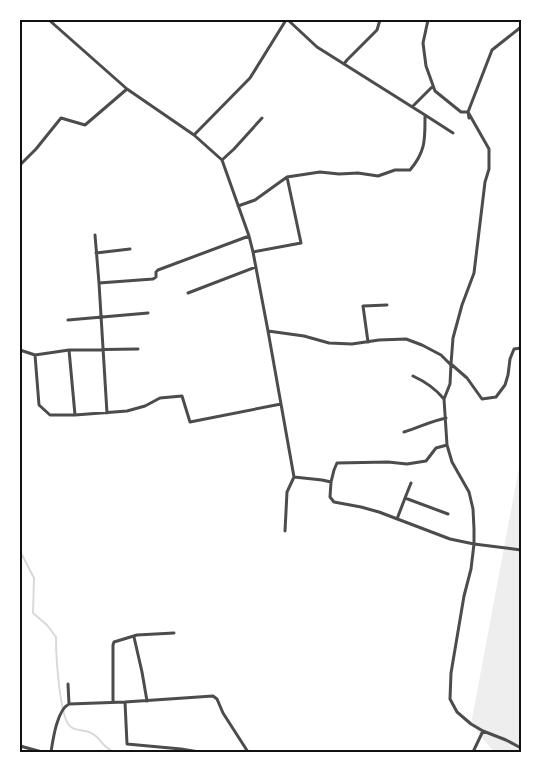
<svg xmlns="http://www.w3.org/2000/svg" width="541" height="772" font-family="Helvetica,sans-serif">
  <style>
    .green { fill: #eee }
    .lines { fill: none; stroke-linecap: round; stroke-linejoin: round }
    .stream { stroke: #d9d9d9; stroke-width: 2 }
    .minor { stroke: #4c4c4c; stroke-width: 3 }
    .neatline { fill: none; stroke: #111; stroke-width: 2 }
  </style>
  <rect width="100%" height="100%" fill="#fff"/>
  <path class="green" d="M 521,457 L 521,752 L 494,752 L 471,724 Z"/>
  <g class="lines">
    <path class="stream" d="M 20,551 L 34,578 L 33,613 L 47,625 L 56,637 C 56,652 59,720 71,727 C 76,731 84,730 89,732 C 96,734 99,740 104,745 C 106,747 110,750 113,752"/>
    <path class="minor" d="M 49,20 L 127,89 L 194,135 L 222,160 L 249,236 L 253,252
      M 428,20 L 423,43 L 426,66 L 435,91 L 461,112 L 468,112 L 492,50 L 521,27
      M 344,64 L 347,60 L 377,30 L 380,20
      M 413,106 L 433,86
      M 425,115 L 453,133
      M 194,135 L 250,78 L 286,20
      M 222,160 L 234,149 L 262,118
      M 20,165 L 36,149 L 61,118 L 85,125 L 127,89
      M 287,177 L 301,243 L 253,252 L 268,331 L 294,477
      M 238,206 L 255,200 L 287,177 L 320,172 L 339,174 L 358,173 L 378,176 L 395,170 L 410,170 C 426,151 425,139 425,115 L 317,47 L 288,20
      M 95,235 L 99,283 L 107,413
      M 96,253 L 130,249
      M 99,283 L 153,279 L 156,277 L 156,272 L 158,270 L 249,236
      M 188,293 L 256,267
      M 68,320 L 148,313
      M 268,331 L 304,336 L 329,343 L 352,344 L 379,340 L 406,339 L 422,345 L 441,355 L 450,364
      M 368,342 L 363,306 L 387,305
      M 20,350 L 35,355 L 69,350 L 138,349
      M 35,355 L 39,405 L 50,415 L 75,415 L 69,350
      M 451,364 L 453,338 L 462,305 L 474,273 L 485,182 L 489,169 L 489,149 L 468,112 L 469,118
      M 413,376 C 426,382 435,388 444,399
      M 75,415 L 127,411 L 145,406 L 160,398 L 182,396 L 190,422 L 281,404
      M 404,432 C 418,428 431,421 446,418
      M 331,482 L 334,470 L 337,463 L 388,462 L 407,464 L 426,461 L 436,448 L 447,445
      M 405,498 L 411,483
      M 397,519 L 405,498 L 448,514
      M 285,531 L 287,492 L 294,477 L 322,480 L 331,482 L 330,497 L 334,502 L 361,507 L 379,512 L 450,539 L 474,544 L 474,529 L 473,509 L 469,492 L 452,462 L 447,445 L 444,399 L 450,384 L 451,364 L 467,378 L 482,399 L 496,397 L 505,385 L 508,375 L 510,359 L 514,349 L 521,348
      M 521,550 L 474,544 L 471,569 L 464,596 L 451,673 L 450,699 L 457,712 L 471,724 L 483,731 L 506,740 L 521,748
      M 134,637 L 142,672 L 147,701
      M 68,684 L 69,704
      M 113,702 L 113,645 L 114,642 L 137,635 L 174,633
      M 125,702 L 127,744 L 181,749 L 199,752
      M 20,746 L 42,752
      M 51,752 C 53,739 57,710 69,704 L 125,702 L 213,696 L 217,699 L 223,713 L 248,752
      M 473,752 L 483,731"/>
  </g>
  <rect width="541" height="772" fill="none" stroke="#ffffff" stroke-width="42"/>
  <rect x="21" y="21" width="499" height="730" class="neatline"/>
</svg>
